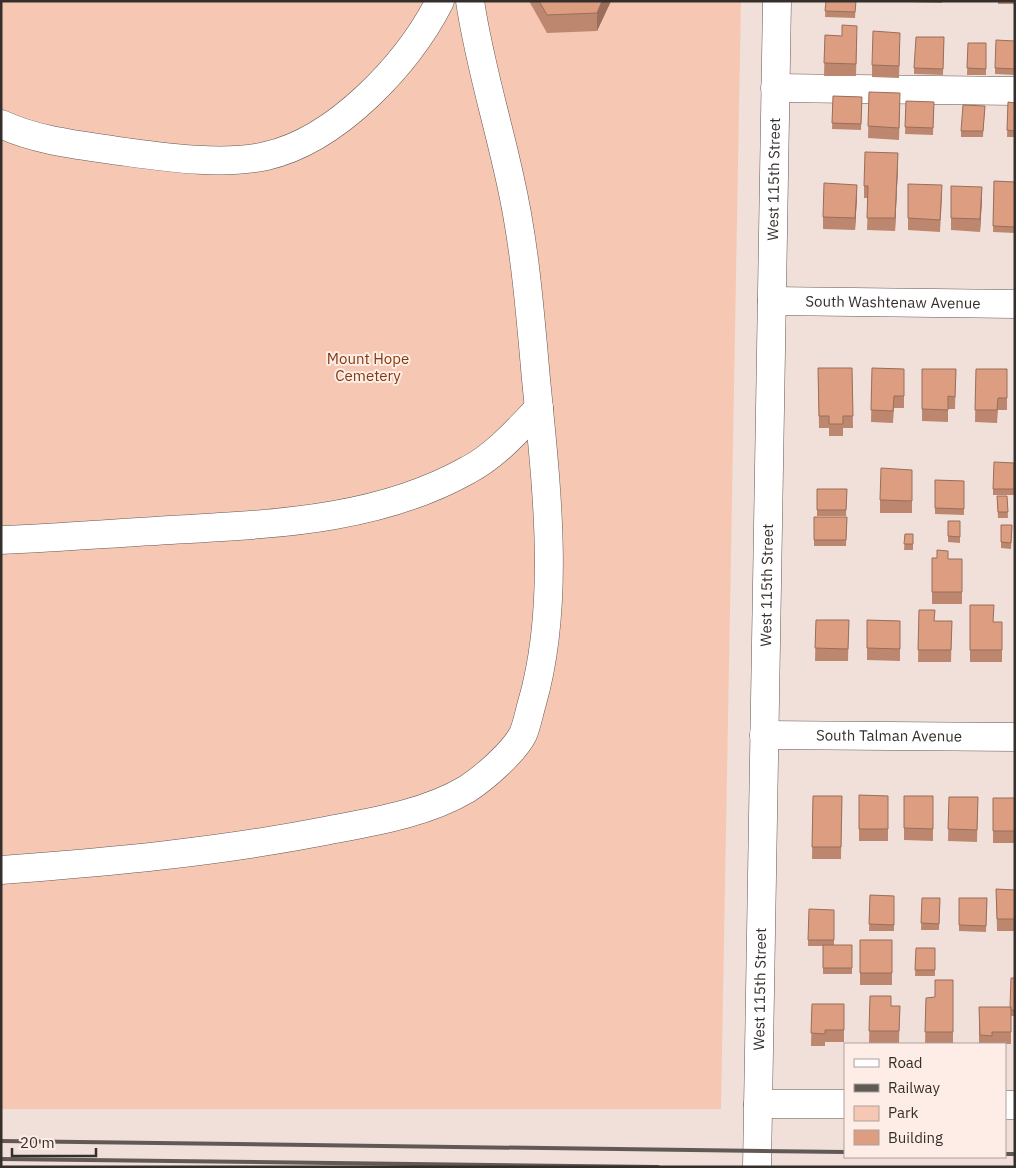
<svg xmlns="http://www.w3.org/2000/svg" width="1016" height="1168" font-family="'IBM Plex Sans',sans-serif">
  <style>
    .green { fill: #f6c8b3 }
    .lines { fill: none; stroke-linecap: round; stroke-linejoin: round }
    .minor-casing { stroke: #655751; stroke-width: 29 }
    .minor { stroke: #fff; stroke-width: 28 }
    .rail { stroke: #615955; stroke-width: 4 }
    .wall { fill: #bd876f }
    .shaded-wall { fill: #9a6e5a }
    .building { fill: #dc9d81; stroke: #9a6e5a }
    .labels { text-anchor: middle; stroke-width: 4; stroke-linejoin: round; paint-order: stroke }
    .street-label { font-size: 15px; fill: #352f2c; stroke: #fdede6 }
    .park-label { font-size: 15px; fill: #83390f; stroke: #fdede6 }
  </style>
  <rect width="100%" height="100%" fill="#f0e0d9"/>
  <path class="green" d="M 1,1 L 741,1 L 721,1109 L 1,1109 Z"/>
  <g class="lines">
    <defs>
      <g id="minor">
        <path d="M 775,88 L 1015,91"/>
        <path d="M 1,124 C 37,141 80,145 119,151 C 164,157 222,166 266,156 C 337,140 408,64 440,1"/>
        <path id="s1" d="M 772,301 L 1015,304"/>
        <path d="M 1,540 C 58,538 115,533 171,530 C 273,524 377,521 468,470 C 495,456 518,430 539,408"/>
        <path id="s2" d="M 764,735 L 1015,737"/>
        <path d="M 1,870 C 110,862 217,852 325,831 C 372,822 425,814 467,789 C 484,778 514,752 523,734 C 527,725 529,713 532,703 C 561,603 546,482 536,379 C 530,312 525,245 510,179 C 497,119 479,62 470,1"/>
        <path d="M 758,1104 L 845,1104"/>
        <path d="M 1005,1105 L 1015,1105"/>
        <path id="s3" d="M 757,1167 L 777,1"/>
      </g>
    </defs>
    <use href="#minor" class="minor-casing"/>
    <use href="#minor" class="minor"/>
    <path class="rail" d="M 1,1141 L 845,1152
      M 1005,1154 L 1015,1154
      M 1,1159 L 658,1167"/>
  </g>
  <path class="wall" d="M 529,1 L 611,1 L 597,31 L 547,33 Z
    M 826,1 L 856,1 L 855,18 L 825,17 Z
    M 871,1 L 897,1 L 897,2 Z
    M 908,1 L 942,1 L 942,3 L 908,2 Z
    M 998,1 L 1015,1 L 1015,4 L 998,4 Z
    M 825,35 L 842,36 L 857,38 L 856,76 L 824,76 Z
    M 944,37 L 943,75 L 914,74 L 914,68 Z
    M 1015,41 L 1015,75 L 995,74 L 995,68 Z
    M 968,43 L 986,43 L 986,75 L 967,75 Z
    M 900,45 L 899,78 L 872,77 L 872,65 Z
    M 869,92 L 900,105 L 899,140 L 868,138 Z
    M 833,96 L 862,97 L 861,130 L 832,129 Z
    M 906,101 L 934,102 L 933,135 L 905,134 Z
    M 1008,102 L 1015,103 L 1015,137 L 1007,137 Z
    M 985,106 L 983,137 L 961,137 L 961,131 Z
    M 898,165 L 895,231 L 867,230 L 868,198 L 864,198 L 864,186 Z
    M 994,181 L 1015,182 L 1015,233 L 993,232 Z
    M 908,184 L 942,197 L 940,232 L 908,230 Z
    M 951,186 L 982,199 L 980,232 L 951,230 Z
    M 857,197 L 855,230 L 823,229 L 823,217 Z
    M 818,368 L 852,368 L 853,428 L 843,428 L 843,436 L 829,436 L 829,428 L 819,428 Z
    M 872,368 L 904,369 L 904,408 L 894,408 L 893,423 L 871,422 Z
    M 922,369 L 956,369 L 955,409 L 948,409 L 948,422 L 922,421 Z
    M 976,369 L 1007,369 L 1007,410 L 998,410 L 997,423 L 975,422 Z
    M 1014,463 L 1014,495 L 993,495 L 993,489 Z
    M 912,470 L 912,513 L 880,513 L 880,500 Z
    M 935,480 L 964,481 L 964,515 L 935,514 Z
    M 817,489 L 847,489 L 846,516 L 817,516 Z
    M 997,496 L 1007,496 L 1008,518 L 998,518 Z
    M 814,517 L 847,517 L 846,546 L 814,546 Z
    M 948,521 L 960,521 L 960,543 L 948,542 Z
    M 1001,525 L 1012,525 L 1011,549 L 1001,548 Z
    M 905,534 L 913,534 L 913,550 L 904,550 Z
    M 932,558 L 948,559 L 962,559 L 962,604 L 932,604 Z
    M 970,605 L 993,622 L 1002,622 L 1002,662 L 970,662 Z
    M 919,610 L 935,621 L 952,621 L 951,662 L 918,662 Z
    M 816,620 L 849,620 L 848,661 L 815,661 Z
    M 867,620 L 900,621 L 900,661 L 867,660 Z
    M 859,795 L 888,796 L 888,841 L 859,841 Z
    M 813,796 L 842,796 L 841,859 L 812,859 Z
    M 904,796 L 933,796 L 933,841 L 904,840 Z
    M 949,797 L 978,797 L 977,842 L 948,841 Z
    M 993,798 L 1015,798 L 1015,843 L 993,843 Z
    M 996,889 L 1015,890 L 1015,931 L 997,931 Z
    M 870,895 L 894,896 L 894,931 L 869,931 Z
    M 922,898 L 940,898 L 939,930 L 921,930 Z
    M 959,898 L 987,898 L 986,932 L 959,931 Z
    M 834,910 L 834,945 L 852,945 L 852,974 L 823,974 L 823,946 L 808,946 L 808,940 Z
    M 860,940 L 892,940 L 892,985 L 860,985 Z
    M 916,948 L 935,948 L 935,976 L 915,976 Z
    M 1015,978 L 1015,1016 L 1011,1016 L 1011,1044 L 979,1044 L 979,1007 L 1010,1007 Z
    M 953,980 L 953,1044 L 925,1044 L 926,998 L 935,997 Z
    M 870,996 L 891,1006 L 900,1006 L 899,1043 L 869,1043 Z
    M 812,1004 L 844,1004 L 844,1042 L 825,1042 L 825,1046 L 811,1046 Z"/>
  <path class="shaded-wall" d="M 602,1 L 611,1 L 597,31 L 597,13 Z
    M 898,153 L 898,165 L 895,231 L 895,218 Z
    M 857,185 L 857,197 L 855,230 L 855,218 Z
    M 982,187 L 982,199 L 980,232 L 980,219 Z"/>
  <path class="building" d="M 539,1 L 602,1 L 597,13 L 547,15 Z
    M 826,1 L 856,1 L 855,12 L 825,11 Z
    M 842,25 L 857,26 L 856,64 L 824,63 L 825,35 L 842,36 Z
    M 873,31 L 900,33 L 899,66 L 872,65 Z
    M 916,37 L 944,37 L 943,69 L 914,68 Z
    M 996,40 L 1015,41 L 1015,69 L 995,68 Z
    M 968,43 L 986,43 L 986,69 L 967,68 Z
    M 869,92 L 900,93 L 899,128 L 868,126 Z
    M 833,96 L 862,97 L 861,124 L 832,123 Z
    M 906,101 L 934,102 L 933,128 L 905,127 Z
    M 1008,102 L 1015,103 L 1015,131 L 1007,130 Z
    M 963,105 L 985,106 L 983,131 L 961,131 Z
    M 865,152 L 898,153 L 895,218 L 867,218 L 868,186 L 864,186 Z
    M 994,181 L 1015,182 L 1015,227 L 993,226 Z
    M 824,183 L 857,185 L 855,218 L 823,217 Z
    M 908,184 L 942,185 L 940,220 L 908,218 Z
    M 951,186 L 982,187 L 980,219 L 951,218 Z
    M 818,368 L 852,368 L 853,416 L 843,416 L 843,424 L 829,424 L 829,416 L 819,416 Z
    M 872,368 L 904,369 L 904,396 L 894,396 L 893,411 L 871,410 Z
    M 922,369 L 956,369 L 955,397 L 948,396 L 948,410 L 922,409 Z
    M 976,369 L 1007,369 L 1007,398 L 998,398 L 997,410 L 975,410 Z
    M 994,462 L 1014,463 L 1014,489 L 993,489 Z
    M 881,468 L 912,470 L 912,501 L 880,500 Z
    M 935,480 L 964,481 L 964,509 L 935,508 Z
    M 817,489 L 847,489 L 846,510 L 817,510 Z
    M 997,496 L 1007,496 L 1008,512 L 998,512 Z
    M 814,517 L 847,517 L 846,540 L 814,540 Z
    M 948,521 L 960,521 L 960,537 L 948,536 Z
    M 1001,525 L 1012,525 L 1011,543 L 1001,542 Z
    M 905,534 L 913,534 L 913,544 L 904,544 Z
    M 937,550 L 948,551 L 948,559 L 962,559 L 962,592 L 932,592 L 932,558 L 937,558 Z
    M 970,605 L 994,605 L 993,622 L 1002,622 L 1002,650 L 970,650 Z
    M 919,610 L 935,610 L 934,621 L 952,621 L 951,650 L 918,650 Z
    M 816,620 L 849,620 L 848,649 L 815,648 Z
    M 867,620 L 900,621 L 900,649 L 867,648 Z
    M 859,795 L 888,796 L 888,829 L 859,829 Z
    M 813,796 L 842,796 L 841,847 L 812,847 Z
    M 904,796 L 933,796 L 933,829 L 904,828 Z
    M 949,797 L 978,797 L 977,830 L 948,829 Z
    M 993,798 L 1015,798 L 1015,831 L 993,831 Z
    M 996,889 L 1015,890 L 1015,919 L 997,919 Z
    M 870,895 L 894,896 L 894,925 L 869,924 Z
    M 922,898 L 940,898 L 939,924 L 921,923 Z
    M 959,898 L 987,898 L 986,926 L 959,925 Z
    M 809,909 L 834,910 L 834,940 L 808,940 Z
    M 860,940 L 892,940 L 892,973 L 860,973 Z
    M 823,945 L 852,945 L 852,968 L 823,968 Z
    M 916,948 L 935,948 L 935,970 L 915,970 Z
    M 1011,978 L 1015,978 L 1015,1010 L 1011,1010 L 1011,1007 L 1010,1007 Z
    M 935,980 L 953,980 L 953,1032 L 925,1032 L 926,998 L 935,997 Z
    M 870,996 L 891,996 L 891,1006 L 900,1006 L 899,1031 L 869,1031 Z
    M 812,1004 L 844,1004 L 844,1030 L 825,1030 L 825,1034 L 811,1033 Z
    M 979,1007 L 1011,1007 L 1011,1032 L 992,1032 L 992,1036 L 980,1035 Z"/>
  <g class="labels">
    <g class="street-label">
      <text dy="5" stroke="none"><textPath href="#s3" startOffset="988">West 115th Street</textPath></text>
      <text dy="5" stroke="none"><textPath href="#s1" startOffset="121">South Washtenaw Avenue</textPath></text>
      <text dy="5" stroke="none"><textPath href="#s3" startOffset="582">West 115th Street</textPath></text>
      <text dy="5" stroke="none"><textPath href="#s2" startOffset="125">South Talman Avenue</textPath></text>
      <text dy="5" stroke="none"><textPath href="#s3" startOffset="178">West 115th Street</textPath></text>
    </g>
    <g class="park-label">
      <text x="368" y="364">Mount Hope<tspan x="368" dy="17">Cemetery</tspan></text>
    </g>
  </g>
  <rect width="1016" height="1168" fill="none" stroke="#352f2c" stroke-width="5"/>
  <rect x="844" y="1043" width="162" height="115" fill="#fdede6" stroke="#ada19c"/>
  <rect x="854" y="1059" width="25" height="8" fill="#ffffff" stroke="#ada19c"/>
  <text x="888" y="1068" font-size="15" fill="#352f2c">Road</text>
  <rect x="854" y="1084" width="25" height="8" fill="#615955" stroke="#ada19c"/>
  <text x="888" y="1093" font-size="15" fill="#352f2c">Railway</text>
  <rect x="854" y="1106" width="25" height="15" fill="#f6c8b3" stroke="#ada19c"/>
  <text x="888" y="1118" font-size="15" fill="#352f2c">Park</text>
  <rect x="854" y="1130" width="25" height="15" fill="#dc9d81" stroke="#ada19c"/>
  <text x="888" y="1143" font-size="15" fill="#352f2c">Building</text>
  <path d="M12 1148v8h84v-8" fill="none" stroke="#352f2c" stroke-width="2.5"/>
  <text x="20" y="1148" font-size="15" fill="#352f2c" stroke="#fdede6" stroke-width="4" paint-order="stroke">20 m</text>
</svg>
